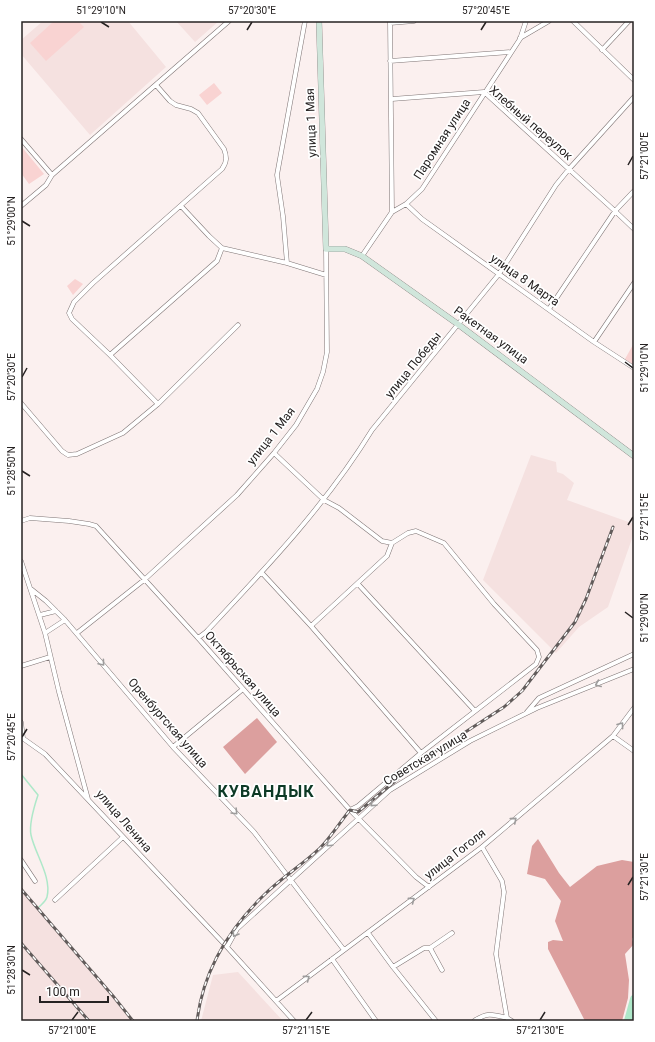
<svg xmlns="http://www.w3.org/2000/svg" width="655" height="1042" font-family="Roboto,sans-serif">
  <style>
    .built { fill: #f5e1e0 }
    .green { fill: #f9d3d2 }
    .forest { fill: #dc9f9e }
    .lines { fill: none; stroke-linecap: round; stroke-linejoin: round }
    .stream { stroke: #aee8c9; stroke-width: 1.5 }
    .river { stroke: #aee8c9; stroke-width: 8 }
    .minor-casing { stroke: #7f7575; stroke-width: 5 }
    .secondary-casing { stroke: #7f7575; stroke-width: 6 }
    .minor { stroke: #fff; stroke-width: 4 }
    .secondary { stroke: #d0e6db; stroke-width: 5.5 }
    .rail-casing { stroke: #625c5b; stroke-width: 3 }
    .rail { stroke: #fff; stroke-width: 1.5; stroke-dasharray: 4.5; stroke-linecap: butt }
    .oneway { stroke: #9d9c9c }
    .ticks { fill: none; stroke: #262222; stroke-width: 1.5 }
    .labels { text-anchor: middle; stroke-width: 3.5; stroke-linejoin: round; paint-order: stroke }
    .street-label { font-size: 12px; fill: #262222; stroke: #fff }
    .district-label { font-size: 16px; font-weight: bold; letter-spacing: 1px; fill: #0d3a26; stroke: #fff }
    .neatline { fill: none; stroke: #262222; stroke-width: 1.5 }
    .ticks-label { font-size: 10px; text-anchor: middle; fill: #262222 }
  </style>
  <rect width="100%" height="100%" fill="#fbf0ef"/>
  <path class="built" d="M 43,21 L 128,21 L 166,67 L 90,135 L 21,54 L 21,40 Z
    M 176,21 L 219,21 L 195,42 Z
    M 531,455 L 556,462 L 557,472 L 563,474 L 574,483 L 567,500 L 634,524 L 634,533 L 608,607 L 579,627 L 556,653 L 483,580 Z
    M 21,887 L 132,1021 L 21,1021 Z
    M 238,972 L 283,1021 L 201,1021 L 213,975 Z"/>
  <path class="green" d="M 54,21 L 78,21 L 84,27 L 46,61 L 30,43 Z
    M 214,83 L 222,93 L 207,105 L 199,95 Z
    M 21,146 L 44,174 L 29,184 L 21,173 Z
    M 75,279 L 83,284 L 73,295 L 67,286 Z
    M 634,343 L 634,365 L 625,359 Z"/>
  <path class="forest" d="M 257,718 L 277,742 L 245,774 L 223,747 Z
    M 538,839 L 559,873 L 570,887 L 597,866 L 622,860 L 634,862 L 634,936 L 632,939 L 634,944 L 625,954 L 629,980 L 628,998 L 622,1021 L 585,1021 L 548,949 L 548,942 L 553,940 L 563,941 L 555,921 L 561,901 L 545,879 L 527,874 L 532,846 Z"/>
  <g class="lines">
    <path class="stream" d="M 21,774 L 38,795 C 35,804 29,825 31,835 C 35,854 52,877 47,897 C 46,901 42,904 39,907"/>
    <path class="river" d="M 628,1021 L 634,999"/>
    <defs>
      <path id="minor" d="M 390,21 L 392,212
        M 573,21 L 634,80
        M 390,23 L 414,21
        M 520,38 L 549,21
        M 602,50 L 629,21
        M 390,61 L 511,52
        M 392,99 L 484,92 L 615,211 L 634,229
        M 21,139 L 52,175
        M 406,204 L 422,219 L 594,342 L 634,368
        M 21,206 L 46,185 L 52,175 L 229,21
        M 181,206 L 209,236 L 222,248 L 287,263 L 326,275
        M 362,256 L 392,212 L 406,204 L 422,189 L 520,39 L 526,21
        M 287,263 L 283,216 L 277,175 L 305,21
        M 549,309 L 615,211 L 634,191
        M 594,342 L 634,283
        M 110,355 L 217,261 L 222,248
        M 21,403 L 62,451 L 68,455 L 77,454 L 123,433 L 158,404 L 110,355 L 72,319 L 69,313 L 74,302 L 93,283 L 222,169 C 227,162 227,157 224,149 L 198,113 L 191,109 L 176,105 L 170,101 L 156,85
        M 158,404 L 238,325
        M 274,453 L 324,500 L 339,508 L 382,541 L 392,543 L 408,533 L 416,531 L 444,543 L 494,604 L 537,650 L 539,657 L 536,664 L 421,753 L 358,806 L 350,810
        M 21,521 L 30,518 L 69,521 L 89,524 L 96,526 L 198,638 L 350,810 L 416,877 L 429,887
        M 21,561 L 45,633 L 59,692 L 88,799
        M 262,573 L 311,626 L 421,753
        M 358,584 L 475,711
        M 31,589 L 46,601 L 65,620 L 173,747 L 254,832 L 344,950
        M 40,615 L 56,611
        M 311,626 L 387,556 L 392,543
        M 45,633 L 65,620
        M 77,633 L 144,580 L 237,495 L 274,453 L 296,425 L 317,389 L 323,372 L 327,352 L 326,249
        M 198,638 L 206,632 C 266,568 326,505 372,430 L 499,274 L 556,185 L 569,169 L 634,97
        M 21,666 L 50,657
        M 527,712 L 539,698 L 634,654
        M 21,722 L 23,738
        M 613,736 L 634,751
        M 21,737 L 45,754 L 227,947 L 294,1021
        M 173,747 L 243,689
        M 482,847 L 502,881 L 504,892 L 496,954 L 507,1018 L 512,1021
        M 21,860 L 35,881
        M 55,900 L 123,837
        M 368,933 L 393,967 L 436,1021
        M 227,947 L 237,929 L 390,790 L 470,741 L 537,708 L 634,669
        M 430,948 L 452,933
        M 332,959 L 376,1021
        M 393,967 L 424,948 L 430,948 L 442,970
        M 276,1001 L 482,847 L 613,736 L 634,708
        M 474,1021 C 487,1012 492,1014 507,1018"/>
      <path id="secondary" d="M 319,21 L 326,249 L 345,249 L 362,256 L 459,325 L 634,456"/>
    </defs>
    <use href="#minor" class="minor-casing"/>
    <use href="#secondary" class="secondary-casing"/>
    <use href="#minor" class="minor"/>
    <use href="#secondary" class="secondary"/>
    <defs>
      <path id="rail" d="M 21,889 L 113,996 L 133,1021
        M 21,943 L 89,1021
        M 197,1021 C 203,971 229,929 264,895 C 281,878 302,865 320,848 C 331,837 340,822 350,810 L 358,812 L 400,777 L 430,755 L 504,707 L 522,691 L 575,622 L 586,599 L 613,527"/>
    </defs>
    <use href="#rail" class="rail-casing"/>
    <use href="#rail" class="rail"/>
  </g>
  <defs><path id="oneway-chevron" d="M-2-3.5L2.5 0L-2 3.5" fill="none" stroke-width="1.6" stroke-linecap="round" stroke-linejoin="round"/></defs>
  <g class="oneway">
    <use href="#oneway-chevron" transform="translate(102 663) rotate(50)"/>
    <use href="#oneway-chevron" transform="translate(598 684) rotate(158)"/>
    <use href="#oneway-chevron" transform="translate(621 725) rotate(-53)"/>
    <use href="#oneway-chevron" transform="translate(373 804) rotate(138)"/>
    <use href="#oneway-chevron" transform="translate(235 812) rotate(46)"/>
    <use href="#oneway-chevron" transform="translate(514 820) rotate(-40)"/>
    <use href="#oneway-chevron" transform="translate(329 844) rotate(137)"/>
    <use href="#oneway-chevron" transform="translate(412 900) rotate(-37)"/>
    <use href="#oneway-chevron" transform="translate(235 934) rotate(121)"/>
    <use href="#oneway-chevron" transform="translate(307 978) rotate(-37)"/>
  </g>
  <path class="ticks" d="M 101,22 L 109,27M 247,30 L 252,22M 481,30 L 486,22M 628,165 L 633,156M 22,221 L 30,226M 625,362 L 633,368M 22,377 L 27,368M 22,471 L 30,476M 628,525 L 633,517M 625,612 L 633,618M 22,737 L 27,729M 628,885 L 633,877M 22,970 L 30,975M 72,1020 L 78,1012M 306,1020 L 312,1012M 540,1020 L 545,1012"/>
  <g class="labels">
    <g class="street-label">
      <text transform="translate(311 123) rotate(-92)" y="4">улица 1 Мая</text>
      <text transform="translate(531 123) rotate(41)" y="4">Хлебный переулок</text>
      <text transform="translate(442 139) rotate(-57)" y="4">Паромная улица</text>
      <text transform="translate(525 280) rotate(35)" y="4">улица 8 Марта</text>
      <text transform="translate(491 335) rotate(36)" y="4">Ракетная улица</text>
      <text transform="translate(413 365) rotate(-51)" y="4">улица Победы</text>
      <text transform="translate(271 436) rotate(-52)" y="4">улица 1 Мая</text>
      <text transform="translate(243 674) rotate(49)" y="4">Октябрьская улица</text>
      <text transform="translate(168 723) rotate(49)" y="4">Оренбургская улица</text>
      <text transform="translate(425 758) rotate(-31)" y="4">Советская улица</text>
      <text transform="translate(124 821) rotate(49)" y="4">улица Ленина</text>
      <text transform="translate(455 854) rotate(-38)" y="4">улица Гоголя</text>
    </g>
    <g class="district-label">
      <text x="266" y="797">КУВАНДЫК</text>
    </g>
  </g>
  <rect width="655" height="1042" fill="none" stroke="#ffffff" stroke-width="44"/>
  <path d="M40 996v6h68v-6" fill="none" stroke="#262222" stroke-width="2"/>
  <text x="46" y="996" font-size="12" fill="#262222" stroke="#ffffff" stroke-width="3" paint-order="stroke">100 m</text>
  <rect x="22" y="22" width="611" height="998" class="neatline"/>
  <g class="ticks-label">
    <text x="101" y="14">51°29'10"N</text>
    <text x="252" y="14">57°20'30"E</text>
    <text x="486" y="14">57°20'45"E</text>
    <text transform="translate(644 156) rotate(-90)" y="4">57°21'00"E</text>
    <text transform="translate(11 221) rotate(-90)" y="4">51°29'00"N</text>
    <text transform="translate(644 368) rotate(-90)" y="4">51°29'10"N</text>
    <text transform="translate(11 377) rotate(-90)" y="4">57°20'30"E</text>
    <text transform="translate(11 471) rotate(-90)" y="4">51°28'50"N</text>
    <text transform="translate(644 517) rotate(-90)" y="4">57°21'15"E</text>
    <text transform="translate(644 618) rotate(-90)" y="4">51°29'00"N</text>
    <text transform="translate(11 737) rotate(-90)" y="4">57°20'45"E</text>
    <text transform="translate(644 877) rotate(-90)" y="4">57°21'30"E</text>
    <text transform="translate(11 970) rotate(-90)" y="4">51°28'30"N</text>
    <text x="72" y="1034">57°21'00"E</text>
    <text x="306" y="1034">57°21'15"E</text>
    <text x="540" y="1034">57°21'30"E</text>
  </g>
</svg>
